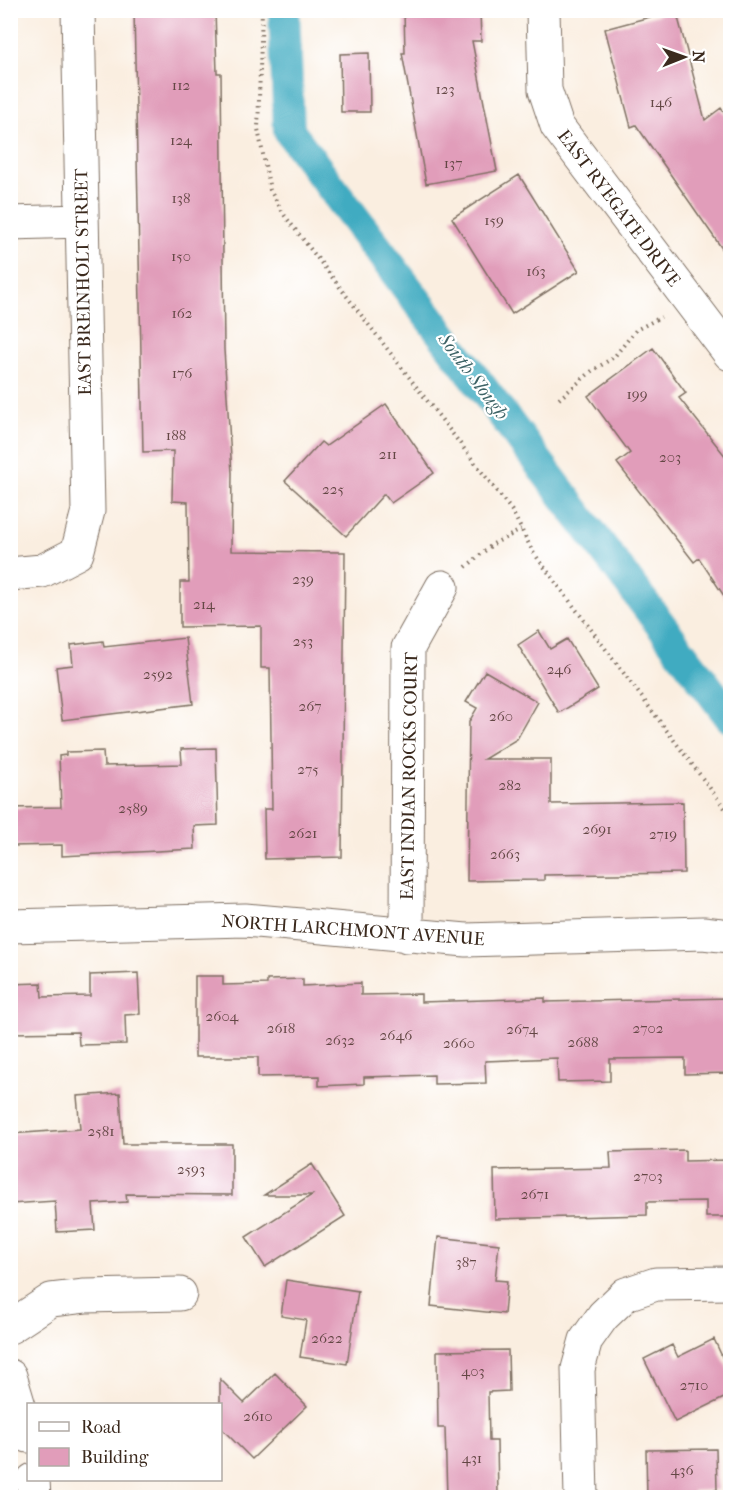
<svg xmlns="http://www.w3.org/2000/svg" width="741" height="1508" font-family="'IM FELL French Canon',serif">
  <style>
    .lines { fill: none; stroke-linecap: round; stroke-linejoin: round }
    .canal { stroke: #41abc1; stroke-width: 32 }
    .building { fill: #e19dba }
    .street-casing { stroke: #7e6f62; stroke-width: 35 }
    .path { stroke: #7e6f62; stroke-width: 4; stroke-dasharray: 1.5 4.5; stroke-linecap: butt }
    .street { stroke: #fff; stroke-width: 33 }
    .labels { text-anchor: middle; stroke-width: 4.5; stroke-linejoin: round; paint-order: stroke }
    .number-label { font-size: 15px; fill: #644745 }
    .street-label { font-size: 18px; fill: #3b2a1e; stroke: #fff }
    .water-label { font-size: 20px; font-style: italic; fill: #3e6467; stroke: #fff }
  </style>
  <rect width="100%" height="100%" fill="#fff"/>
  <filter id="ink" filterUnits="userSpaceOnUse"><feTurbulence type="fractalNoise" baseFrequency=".0167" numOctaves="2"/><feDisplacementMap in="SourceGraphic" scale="12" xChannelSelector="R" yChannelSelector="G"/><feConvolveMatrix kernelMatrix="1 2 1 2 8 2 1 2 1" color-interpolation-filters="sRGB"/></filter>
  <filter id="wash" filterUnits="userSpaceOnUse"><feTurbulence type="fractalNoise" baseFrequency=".008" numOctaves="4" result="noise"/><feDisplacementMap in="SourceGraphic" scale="24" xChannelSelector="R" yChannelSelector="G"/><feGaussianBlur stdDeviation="1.35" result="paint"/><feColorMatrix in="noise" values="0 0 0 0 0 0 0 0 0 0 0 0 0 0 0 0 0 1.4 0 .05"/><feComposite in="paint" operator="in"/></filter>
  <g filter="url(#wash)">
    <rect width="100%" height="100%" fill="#faeee0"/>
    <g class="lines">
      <path class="canal" d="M 284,10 L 289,131 L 730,717"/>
    </g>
    <g id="blocks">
      <path class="building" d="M 134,10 L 215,10 L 217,73 L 221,73 L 224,350 L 232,473 L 231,551 L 345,552 L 342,857 L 265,859 L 264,809 L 272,809 L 270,668 L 261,668 L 261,626 L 180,627 L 180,582 L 189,582 L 188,502 L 172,501 L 173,451 L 143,452 Z
        M 404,10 L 480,10 L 481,41 L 472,41 L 497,171 L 426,184 L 402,53 L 405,53 Z
        M 676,10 L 705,120 L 721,108 L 730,121 L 730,260 L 636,125 L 631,127 L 605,29 Z
        M 369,53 L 370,112 L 341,112 L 340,54 Z
        M 519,175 L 579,271 L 512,314 L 452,218 Z
        M 653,348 L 686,393 L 679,398 L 730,462 L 730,605 L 699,558 L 694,562 L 617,463 L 630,453 L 588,396 Z
        M 386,404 L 434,473 L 391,503 L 384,494 L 346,536 L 285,481 L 321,442 L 326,446 Z
        M 539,631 L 550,649 L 567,639 L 598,689 L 559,713 L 518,645 Z
        M 185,638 L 193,704 L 62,720 L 56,667 L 73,665 L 71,645 L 103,641 L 104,647 Z
        M 485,671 L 538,702 L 517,739 L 484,759 L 551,759 L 551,804 L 683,802 L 684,873 L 544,875 L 544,880 L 467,881 L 469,722 L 477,708 L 466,702 Z
        M 216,748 L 218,825 L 194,826 L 195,849 L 62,856 L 62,845 L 10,846 L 10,808 L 61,807 L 59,756 L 66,755 L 66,752 L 103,751 L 104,766 L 182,764 L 181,749 Z
        M 138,973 L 140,1014 L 125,1015 L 126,1044 L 79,1045 L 78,1032 L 10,1033 L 10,984 L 41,983 L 42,997 L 90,996 L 90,975 Z
        M 195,976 L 223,976 L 223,985 L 267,984 L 267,980 L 303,979 L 303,986 L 361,983 L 361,995 L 421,994 L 421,1002 L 545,998 L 545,1002 L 730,998 L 730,1073 L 685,1074 L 685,1058 L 610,1059 L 610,1081 L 558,1082 L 557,1058 L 485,1061 L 486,1083 L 434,1084 L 434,1075 L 364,1077 L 364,1084 L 319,1086 L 319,1076 L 258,1077 L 258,1057 L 195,1057 Z
        M 120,1093 L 123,1144 L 232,1144 L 232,1195 L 126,1194 L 127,1202 L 93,1204 L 95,1230 L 57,1232 L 55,1201 L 10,1204 L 10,1134 L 80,1129 L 77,1096 Z
        M 685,1150 L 685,1161 L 730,1160 L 730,1217 L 706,1217 L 706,1201 L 647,1202 L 647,1215 L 495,1219 L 494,1170 L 611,1168 L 610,1152 Z
        M 312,1164 L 345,1216 L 265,1267 L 246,1237 L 312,1195 L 264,1195 Z
        M 438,1237 L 499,1244 L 495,1280 L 507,1281 L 504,1314 L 431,1306 Z
        M 286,1280 L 358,1291 L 347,1364 L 300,1357 L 306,1320 L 281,1316 Z
        M 714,1339 L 730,1374 L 730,1395 L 675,1422 L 644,1359 L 672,1345 L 678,1357 Z
        M 508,1350 L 509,1391 L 488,1392 L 489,1441 L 497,1441 L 498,1497 L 447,1497 L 445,1428 L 438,1428 L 437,1351 Z
        M 275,1373 L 307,1406 L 252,1459 L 220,1427 L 220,1379 L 244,1403 Z
        M 716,1449 L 717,1490 L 693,1491 L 693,1497 L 647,1497 L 646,1450 Z"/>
    </g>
  </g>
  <g filter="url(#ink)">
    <use href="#blocks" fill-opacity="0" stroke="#7e6f62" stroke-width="1.5"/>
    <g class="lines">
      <defs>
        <path id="street" d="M 543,10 L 545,90 L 557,126 L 730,354
          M 10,223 L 82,221
          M 10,574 L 42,571 L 77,553 L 88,511 L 78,10
          M 10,926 L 245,920 L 466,940 L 703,933 L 730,936
          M 407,936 L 408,648 L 442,587
          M 10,1327 L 51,1300 L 85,1296 L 180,1294
          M 10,1376 L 28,1436
          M 33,1480 L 34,1498
          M 581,1498 L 578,1369 L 586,1340 L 603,1316 L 626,1294 L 656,1284 L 730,1283"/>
      </defs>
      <use href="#street" class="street-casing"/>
      <path class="path" d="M 262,10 L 258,129 L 270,190 L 285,216 L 512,511 L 533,552 L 730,815
        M 559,399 L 592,371 L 614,357 L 636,330 L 661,317
        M 466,567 L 493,544 L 521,530"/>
      <use href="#street" class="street"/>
    </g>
  </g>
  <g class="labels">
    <g class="number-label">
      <text x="181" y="90">112</text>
      <text x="445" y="94">123</text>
      <text x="661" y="107">146</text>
      <text x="181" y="145">124</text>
      <text x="453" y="168">137</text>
      <text x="181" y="203">138</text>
      <text x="494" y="225">159</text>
      <text x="181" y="261">150</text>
      <text x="536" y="276">163</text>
      <text x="182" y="318">162</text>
      <text x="182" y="378">176</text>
      <text x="637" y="399">199</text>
      <text x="176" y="440">188</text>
      <text x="388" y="459">211</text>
      <text x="670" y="462">203</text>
      <text x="333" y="494">225</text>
      <text x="303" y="584">239</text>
      <text x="204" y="609">214</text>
      <text x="303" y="646">253</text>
      <text x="559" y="674">246</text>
      <text x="158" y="679">2592</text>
      <text x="310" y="711">267</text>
      <text x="501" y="721">260</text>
      <text x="308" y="774">275</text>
      <text x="510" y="790">282</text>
      <text x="133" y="813">2589</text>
      <text x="597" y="834">2691</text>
      <text x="303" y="838">2621</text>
      <text x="663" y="839">2719</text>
      <text x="505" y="859">2663</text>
      <text x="222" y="1021">2604</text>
      <text x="281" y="1033">2618</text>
      <text x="648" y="1033">2702</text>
      <text x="522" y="1034">2674</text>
      <text x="396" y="1040">2646</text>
      <text x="340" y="1045">2632</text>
      <text x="583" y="1047">2688</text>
      <text x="459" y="1048">2660</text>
      <text x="101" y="1136">2581</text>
      <text x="191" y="1174">2593</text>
      <text x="648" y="1181">2703</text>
      <text x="535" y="1199">2671</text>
      <text x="466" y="1267">387</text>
      <text x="327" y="1343">2622</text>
      <text x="473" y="1376">403</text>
      <text x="694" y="1390">2710</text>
      <text x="258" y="1421">2610</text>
      <text x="472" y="1463">431</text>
      <text x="682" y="1475">436</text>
    </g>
    <g class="street-label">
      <text transform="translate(619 208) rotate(53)" y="6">EAST RYEGATE DRIVE</text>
      <text transform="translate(83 282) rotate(-91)" y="6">EAST BREINHOLT STREET</text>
      <text transform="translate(409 776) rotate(-89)" y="6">EAST INDIAN ROCKS COURT</text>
      <text transform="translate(353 930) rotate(4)" y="6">NORTH LARCHMONT AVENUE</text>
    </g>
    <g class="water-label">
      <text transform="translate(474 376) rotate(53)" y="7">South Slough</text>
    </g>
  </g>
  <rect width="741" height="1508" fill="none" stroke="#fff" stroke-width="36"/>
  <rect x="27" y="1403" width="195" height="78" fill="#ffffff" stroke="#b1aaa5" stroke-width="1.5"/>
  <rect x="39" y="1422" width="30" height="9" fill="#ffffff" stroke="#b1aaa5" stroke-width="1.5"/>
  <text x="81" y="1433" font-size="18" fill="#3b2a1e">Road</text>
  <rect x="39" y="1448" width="30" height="18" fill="#e19dba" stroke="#b1aaa5" stroke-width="1.5"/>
  <text x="81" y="1463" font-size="18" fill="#3b2a1e">Building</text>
  <g transform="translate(684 57) rotate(89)" stroke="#ffffff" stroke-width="4.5" paint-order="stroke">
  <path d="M0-4.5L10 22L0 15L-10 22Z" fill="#3b2a1e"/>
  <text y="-9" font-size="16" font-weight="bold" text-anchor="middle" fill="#3b2a1e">N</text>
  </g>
</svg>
